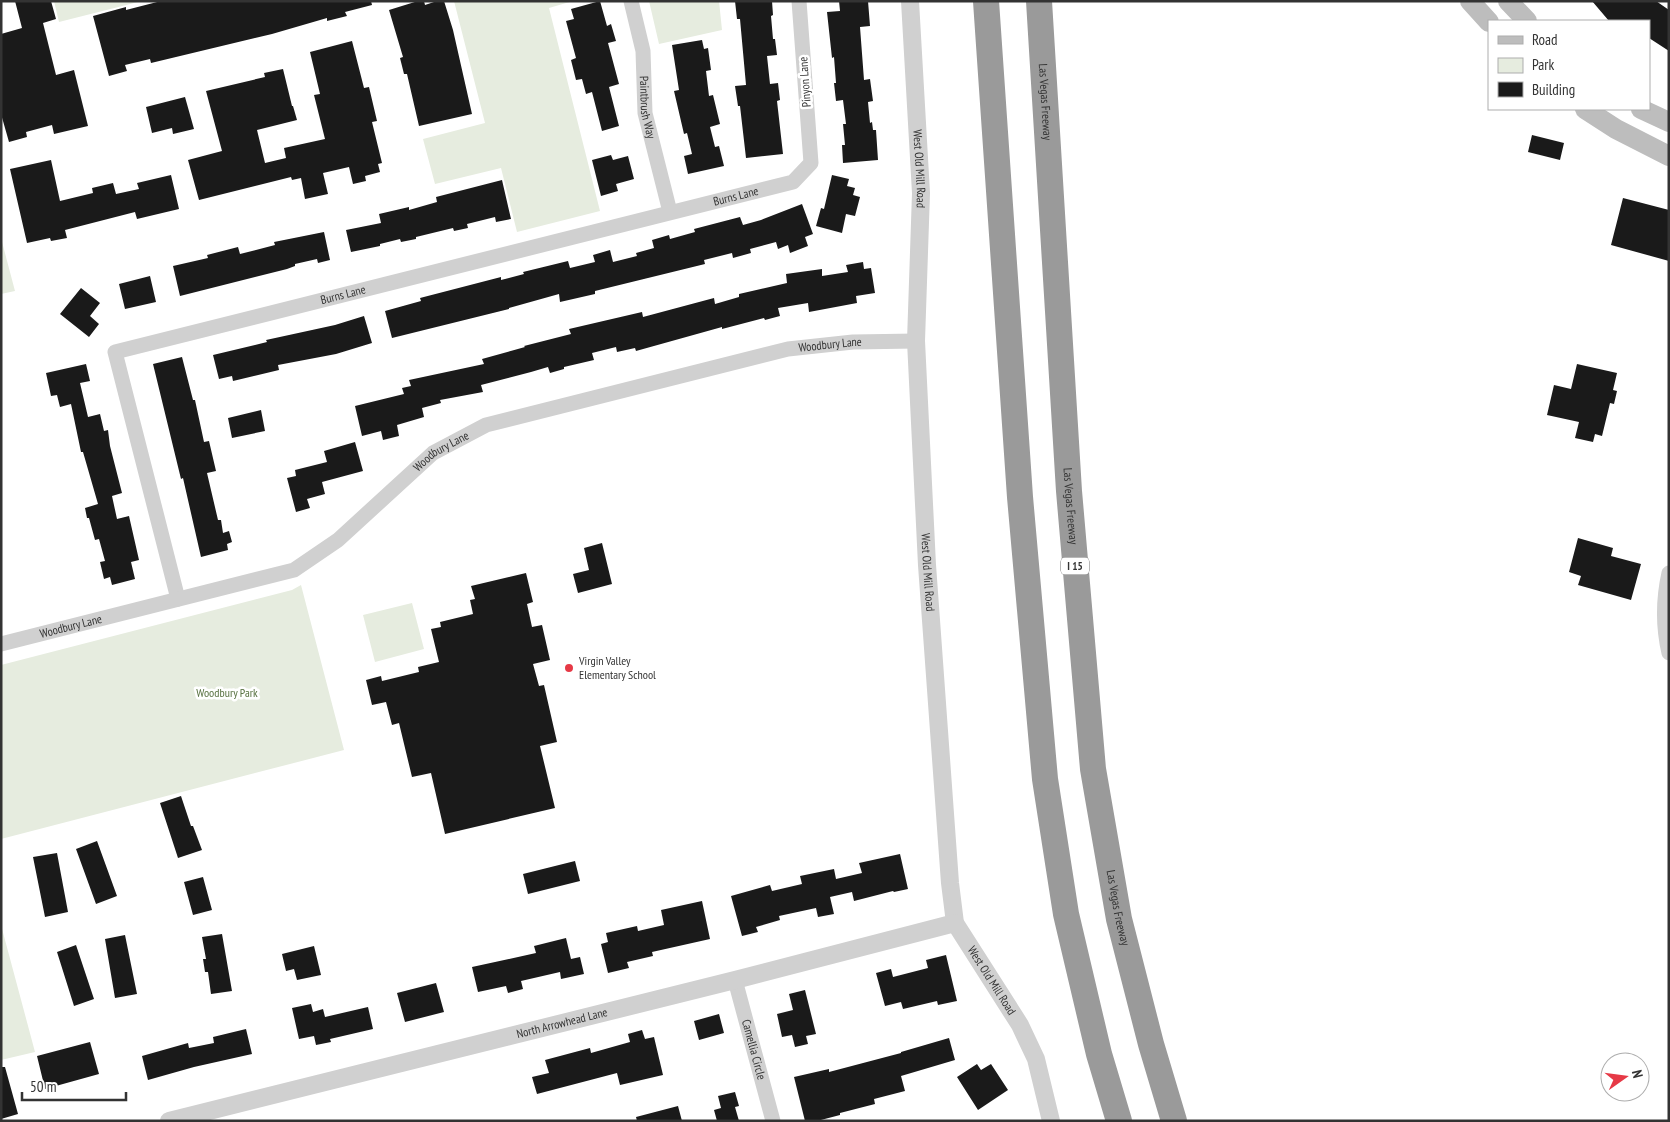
<svg xmlns="http://www.w3.org/2000/svg" width="1670" height="1122" font-family="'PT Sans Narrow',sans-serif">
  <style>
    .green { fill: #e6ecdf }
    .building { fill: #1a1a1a }
    .lines { fill: none; stroke-linecap: round; stroke-linejoin: round }
    .minor { stroke: #d0d0d0; stroke-width: 15 }
    .tertiary { stroke: #d0d0d0; stroke-width: 18 }
    .secondary { stroke: #bdbdbd; stroke-width: 20 }
    .motorway { stroke: #9a9a9a; stroke-width: 26 }
    .poi-dot { fill: #e63946; stroke: #fff; stroke-width: 2 }
    .labels { text-anchor: middle; stroke-width: 5; stroke-linejoin: round; paint-order: stroke }
    .shield { fill: #fff; stroke: #707070; stroke-width: 1 }
    .shield-label { font-size: 11px; font-weight: bold; fill: #333 }
    .street-label { font-size: 12px; fill: #333; stroke: #fff }
    .poi-label { font-size: 12px; fill: #333; stroke: #fff; text-anchor: start }
    .park-label { font-size: 12px; fill: #56703f; stroke: #fff }
  </style>
  <rect width="100%" height="100%" fill="#fff"/>
  <path class="green" d="M 54,1 L 142,1 L 59,22 Z
    M 454,1 L 573,1 L 549,8 L 600,211 L 517,232 L 501,168 L 435,184 L 423,139 L 485,123 Z
    M 649,1 L 719,1 L 722,30 L 659,44 Z
    M 1,238 L 15,291 L 1,294 Z
    M 301,585 L 344,750 L 1,839 L 1,665 L 292,590 Z
    M 412,603 L 424,649 L 375,662 L 363,615 Z
    M 1,925 L 35,1052 L 1,1060 Z"/>
  <path class="building" d="M 15,1 L 51,1 L 56,19 L 43,23 L 56,75 L 74,70 L 88,126 L 54,134 L 52,125 L 26,132 L 27,137 L 9,142 L 1,114 L 1,34 L 22,28 Z
    M 161,1 L 371,1 L 372,5 L 345,12 L 347,16 L 327,21 L 327,18 L 272,34 L 151,63 L 150,59 L 125,65 L 127,71 L 109,76 L 93,16 L 126,7 L 126,10 Z
    M 418,1 L 424,1 L 425,5 L 437,1 L 444,1 L 453,30 L 472,114 L 419,126 L 407,74 L 404,74 L 400,58 L 403,57 L 389,10 Z
    M 600,1 L 607,26 L 611,24 L 616,41 L 608,43 L 619,84 L 609,87 L 619,126 L 602,131 L 592,92 L 586,94 L 582,79 L 576,80 L 571,60 L 576,58 L 566,21 L 574,19 L 571,9 Z
    M 735,1 L 772,1 L 773,15 L 771,16 L 773,39 L 775,39 L 777,55 L 767,56 L 770,84 L 778,83 L 780,100 L 777,101 L 783,154 L 746,158 L 740,106 L 738,106 L 735,86 L 746,85 L 740,19 L 737,19 Z
    M 839,1 L 868,1 L 870,26 L 860,27 L 864,80 L 870,79 L 873,101 L 868,102 L 870,123 L 872,122 L 873,130 L 876,130 L 878,160 L 843,163 L 842,145 L 845,145 L 843,124 L 846,124 L 843,100 L 836,101 L 834,83 L 836,83 L 834,57 L 832,58 L 827,12 L 840,11 Z
    M 1592,1 L 1656,1 L 1669,10 L 1669,51 L 1649,38 L 1649,21 L 1609,21 Z
    M 702,40 L 704,49 L 708,48 L 711,70 L 706,71 L 709,96 L 713,95 L 720,124 L 710,127 L 715,147 L 719,146 L 724,166 L 688,174 L 684,156 L 692,154 L 687,133 L 684,134 L 674,91 L 679,90 L 672,45 Z
    M 352,41 L 364,88 L 369,87 L 377,121 L 372,122 L 382,163 L 378,164 L 380,172 L 365,176 L 366,181 L 353,184 L 349,167 L 323,173 L 328,194 L 305,199 L 301,178 L 292,180 L 291,177 L 199,200 L 188,160 L 222,151 L 206,91 L 265,77 L 264,73 L 283,69 L 292,106 L 293,106 L 297,120 L 257,130 L 265,163 L 286,158 L 284,148 L 325,139 L 314,95 L 320,94 L 310,52 Z
    M 185,97 L 194,129 L 173,134 L 172,128 L 152,133 L 146,107 Z
    M 1532,135 L 1564,143 L 1560,160 L 1528,152 Z
    M 611,155 L 613,160 L 628,156 L 634,179 L 616,184 L 618,191 L 601,196 L 592,160 Z
    M 51,160 L 60,201 L 93,193 L 92,188 L 113,183 L 116,194 L 139,189 L 137,183 L 171,175 L 179,209 L 137,219 L 135,212 L 65,230 L 67,238 L 51,241 L 50,238 L 27,243 L 10,169 Z
    M 832,175 L 849,179 L 847,186 L 855,188 L 853,195 L 860,197 L 855,216 L 846,214 L 842,233 L 816,226 L 821,208 L 824,209 Z
    M 502,180 L 511,219 L 496,222 L 495,217 L 467,224 L 468,228 L 454,231 L 453,228 L 416,237 L 416,239 L 401,242 L 400,239 L 380,244 L 380,246 L 351,252 L 346,230 L 381,223 L 379,214 L 409,207 L 409,210 L 437,202 L 436,197 Z
    M 1623,198 L 1669,210 L 1669,261 L 1611,245 Z
    M 802,204 L 813,234 L 805,237 L 808,246 L 790,253 L 788,245 L 778,249 L 776,242 L 750,249 L 751,253 L 733,258 L 732,253 L 704,260 L 705,264 L 595,291 L 595,294 L 560,302 L 559,294 L 509,308 L 509,309 L 392,338 L 385,311 L 421,301 L 420,298 L 501,277 L 501,280 L 524,274 L 523,272 L 568,261 L 570,268 L 595,262 L 593,255 L 610,250 L 613,262 L 637,256 L 636,253 L 654,248 L 652,240 L 669,235 L 670,239 L 695,232 L 694,229 L 740,217 L 743,225 L 761,220 Z
    M 324,232 L 330,260 L 318,263 L 317,259 L 295,264 L 295,266 L 287,269 L 180,296 L 173,266 L 208,258 L 207,255 L 238,247 L 240,254 L 275,245 L 274,242 Z
    M 863,262 L 864,269 L 871,268 L 875,293 L 856,296 L 857,303 L 809,312 L 808,303 L 778,308 L 780,316 L 765,320 L 764,318 L 722,329 L 722,327 L 636,351 L 635,348 L 617,352 L 616,347 L 592,353 L 594,360 L 564,367 L 564,369 L 550,373 L 548,367 L 531,372 L 481,385 L 483,392 L 440,400 L 441,403 L 422,408 L 424,417 L 397,425 L 399,436 L 383,440 L 381,431 L 362,436 L 355,406 L 404,394 L 402,388 L 411,386 L 409,380 L 484,364 L 482,359 L 525,347 L 524,346 L 571,334 L 569,329 L 642,312 L 643,317 L 714,298 L 715,304 L 739,297 L 739,294 L 787,283 L 786,274 L 822,269 L 822,276 L 848,272 L 846,265 Z
    M 150,276 L 156,302 L 125,309 L 119,284 Z
    M 81,288 L 100,303 L 90,316 L 99,324 L 89,337 L 60,314 Z
    M 364,316 L 372,343 L 336,354 L 278,365 L 279,370 L 233,381 L 232,376 L 219,379 L 213,355 L 267,342 L 266,340 L 335,325 Z
    M 182,357 L 193,400 L 195,400 L 204,442 L 209,441 L 216,471 L 207,473 L 218,520 L 221,520 L 223,533 L 229,531 L 232,542 L 227,544 L 228,550 L 201,557 L 183,478 L 181,479 L 153,364 Z
    M 86,364 L 90,381 L 80,383 L 88,417 L 100,414 L 104,431 L 108,430 L 110,446 L 122,493 L 112,496 L 117,519 L 129,516 L 139,560 L 131,562 L 135,579 L 112,585 L 110,577 L 104,579 L 100,562 L 105,561 L 99,539 L 95,540 L 89,518 L 87,518 L 85,508 L 98,504 L 83,452 L 81,452 L 71,404 L 60,407 L 57,395 L 51,396 L 46,373 Z
    M 1577,364 L 1617,373 L 1613,390 L 1617,391 L 1614,404 L 1610,403 L 1602,436 L 1595,434 L 1593,442 L 1575,438 L 1579,422 L 1547,415 L 1554,385 L 1571,389 Z
    M 261,410 L 265,431 L 232,438 L 228,418 Z
    M 355,442 L 363,471 L 322,482 L 325,494 L 307,499 L 310,508 L 296,512 L 287,478 L 296,476 L 295,470 L 327,462 L 324,451 Z
    M 1578,538 L 1613,548 L 1611,556 L 1641,564 L 1631,600 L 1578,585 L 1581,576 L 1569,572 Z
    M 602,543 L 612,584 L 578,593 L 573,574 L 589,570 L 584,548 Z
    M 526,573 L 533,602 L 527,604 L 532,627 L 542,625 L 550,660 L 533,664 L 539,686 L 544,685 L 557,742 L 540,746 L 555,808 L 445,834 L 431,773 L 412,777 L 399,723 L 392,725 L 386,702 L 372,705 L 366,680 L 381,676 L 382,681 L 419,672 L 418,667 L 439,662 L 431,629 L 441,627 L 440,622 L 473,614 L 470,600 L 475,599 L 471,586 Z
    M 181,796 L 191,826 L 193,826 L 202,850 L 178,858 L 160,803 Z
    M 97,841 L 117,896 L 96,904 L 76,849 Z
    M 57,853 L 68,912 L 45,917 L 33,857 Z
    M 900,854 L 908,889 L 894,892 L 893,891 L 854,901 L 852,892 L 830,897 L 834,914 L 818,917 L 816,908 L 779,916 L 780,920 L 756,927 L 758,932 L 742,936 L 731,896 L 770,885 L 772,891 L 802,884 L 800,876 L 834,869 L 836,879 L 862,873 L 859,863 Z
    M 575,861 L 580,881 L 528,894 L 523,874 Z
    M 203,877 L 212,910 L 193,915 L 184,882 Z
    M 702,901 L 710,939 L 652,952 L 653,956 L 627,962 L 629,968 L 608,973 L 601,944 L 608,942 L 606,933 L 637,926 L 638,931 L 664,925 L 661,910 Z
    M 222,934 L 232,991 L 211,994 L 208,972 L 205,972 L 203,959 L 206,959 L 202,937 Z
    M 125,935 L 137,994 L 115,998 L 105,939 Z
    M 566,938 L 571,959 L 580,957 L 584,974 L 561,979 L 560,972 L 521,981 L 523,989 L 508,993 L 506,986 L 478,992 L 472,967 L 536,953 L 534,946 Z
    M 76,945 L 94,999 L 74,1006 L 57,952 Z
    M 314,946 L 321,975 L 297,980 L 294,969 L 286,971 L 282,954 Z
    M 946,955 L 957,1001 L 938,1005 L 937,1001 L 903,1009 L 901,1002 L 885,1006 L 876,973 L 891,969 L 893,977 L 928,968 L 926,960 Z
    M 436,983 L 444,1012 L 405,1022 L 397,993 Z
    M 805,990 L 816,1034 L 806,1036 L 808,1044 L 795,1047 L 792,1035 L 782,1037 L 777,1014 L 793,1010 L 789,994 Z
    M 311,1004 L 313,1012 L 323,1009 L 325,1017 L 368,1007 L 373,1029 L 330,1039 L 331,1042 L 316,1045 L 314,1036 L 299,1039 L 292,1008 Z
    M 719,1014 L 724,1033 L 699,1040 L 694,1021 Z
    M 246,1029 L 252,1054 L 194,1067 L 148,1080 L 142,1056 L 188,1043 L 189,1048 L 214,1043 L 213,1037 Z
    M 642,1030 L 645,1039 L 654,1037 L 663,1075 L 620,1085 L 617,1073 L 537,1094 L 532,1077 L 549,1073 L 545,1060 L 590,1048 L 591,1053 L 630,1042 L 628,1034 Z
    M 949,1038 L 955,1060 L 901,1076 L 905,1091 L 874,1099 L 875,1104 L 840,1113 L 840,1115 L 817,1121 L 805,1121 L 794,1077 L 829,1069 L 829,1072 L 901,1053 L 901,1052 Z
    M 90,1042 L 99,1074 L 45,1089 L 37,1056 Z
    M 977,1064 L 981,1070 L 991,1064 L 1008,1090 L 978,1110 L 957,1077 Z
    M 1,1067 L 5,1067 L 18,1114 L 1,1119 Z
    M 735,1092 L 739,1106 L 735,1107 L 739,1121 L 717,1121 L 714,1110 L 721,1108 L 718,1096 Z
    M 678,1106 L 682,1121 L 637,1121 L 636,1117 Z"/>
  <g class="lines">
    <g class="minor">
      <path id="s1" d="M 631,1 L 643,51 L 645,113 L 670,212"/>
      <path d="M 1669,573 C 1663,600 1663,627 1669,653"/>
      <path id="s2" d="M 178,599 L 115,352 L 793,182 L 811,163 L 799,1"/>
      <path id="s3" d="M 1,644 L 294,570 L 338,540 L 433,453 L 486,425 L 788,349 L 853,342 L 916,341"/>
      <path id="s4" d="M 735,980 L 773,1121"/>
    </g>
    <g class="tertiary">
      <path id="s5" d="M 910,1 L 921,193 L 916,341 L 927,565 L 950,883 L 955,923 L 1020,1025 L 1036,1059 L 1051,1121"/>
      <path id="s6" d="M 169,1121 L 735,980 L 955,923"/>
    </g>
    <path class="secondary" d="M 1470,1 L 1489,22
      M 1508,1 L 1527,21
      M 1585,109 L 1616,129 L 1669,156
      M 1641,109 L 1669,122"/>
    <g class="motorway">
      <path d="M 986,1 L 1020,497 L 1045,779 L 1066,914 L 1099,1054 L 1119,1121"/>
      <path id="s7" d="M 1039,1 L 1069,491 L 1093,769 L 1119,919 L 1151,1044 L 1174,1121"/>
    </g>
  </g>
  <circle class="poi-dot" cx="569" cy="668" r="5"/>
  <g class="labels">
    <rect class="shield" x="1061" y="557.5" width="28" height="17" rx="4"/>
    <g class="shield-label">
      <text x="1075" y="570">I 15</text>
    </g>
    <g class="street-label">
      <text transform="translate(805 82) rotate(-94)" y="4">Pinyon Lane</text>
      <text dy="4" stroke="none"><textPath href="#s7" startOffset="101">Las Vegas Freeway</textPath></text>
      <text dy="4" stroke="none"><textPath href="#s1" startOffset="108">Paintbrush Way</textPath></text>
      <text dy="4" stroke="none"><textPath href="#s5" startOffset="168">West Old Mill Road</textPath></text>
      <text dy="4" stroke="none"><textPath href="#s2" startOffset="895">Burns Lane</textPath></text>
      <text dy="4" stroke="none"><textPath href="#s2" startOffset="490">Burns Lane</textPath></text>
      <text dy="4" stroke="none"><textPath href="#s3" startOffset="898">Woodbury Lane</textPath></text>
      <text dy="4" stroke="none"><textPath href="#s3" startOffset="492">Woodbury Lane</textPath></text>
      <text dy="4" stroke="none"><textPath href="#s7" startOffset="506">Las Vegas Freeway</textPath></text>
      <text dy="4" stroke="none"><textPath href="#s5" startOffset="572">West Old Mill Road</textPath></text>
      <text dy="4" stroke="none"><textPath href="#s3" startOffset="72">Woodbury Lane</textPath></text>
      <text dy="4" stroke="none"><textPath href="#s7" startOffset="911">Las Vegas Freeway</textPath></text>
      <text dy="4" stroke="none"><textPath href="#s5" startOffset="992">West Old Mill Road</textPath></text>
      <text dy="4" stroke="none"><textPath href="#s6" startOffset="405">North Arrowhead Lane</textPath></text>
      <text dy="4" stroke="none"><textPath href="#s4" startOffset="72">Camellia Circle</textPath></text>
    </g>
    <g class="poi-label">
      <text x="579" y="665">Virgin Valley<tspan x="579" dy="14">Elementary School</tspan></text>
    </g>
    <g class="park-label">
      <text x="227" y="697">Woodbury Park</text>
    </g>
  </g>
  <rect width="1670" height="1122" fill="none" stroke="#333333" stroke-width="5"/>
  <rect x="1488" y="20" width="162" height="90" fill="#ffffff" stroke="#adadad"/>
  <rect x="1498" y="36" width="25" height="8" fill="#bdbdbd" stroke="#adadad"/>
  <text x="1532" y="45" font-size="15" fill="#333333">Road</text>
  <rect x="1498" y="58" width="25" height="15" fill="#e6ecdf" stroke="#adadad"/>
  <text x="1532" y="70" font-size="15" fill="#333333">Park</text>
  <rect x="1498" y="82" width="25" height="15" fill="#1a1a1a" stroke="#adadad"/>
  <text x="1532" y="95" font-size="15" fill="#333333">Building</text>
  <g transform="translate(1625 1077) rotate(76)"><circle r="24" fill="#ffffff" stroke="#adadad"/>
  <path d="M0-4L9 19L0 12L-9 19Z" fill="#e63946"/>
  <text y="-8" font-size="14" font-weight="bold" text-anchor="middle" fill="#333333">N</text>
  </g>
  <path d="M22 1092v8h104v-8" fill="none" stroke="#333333" stroke-width="2.5"/>
  <text x="30" y="1092" font-size="15" fill="#333333" stroke="#ffffff" stroke-width="4" paint-order="stroke">50 m</text>
</svg>
